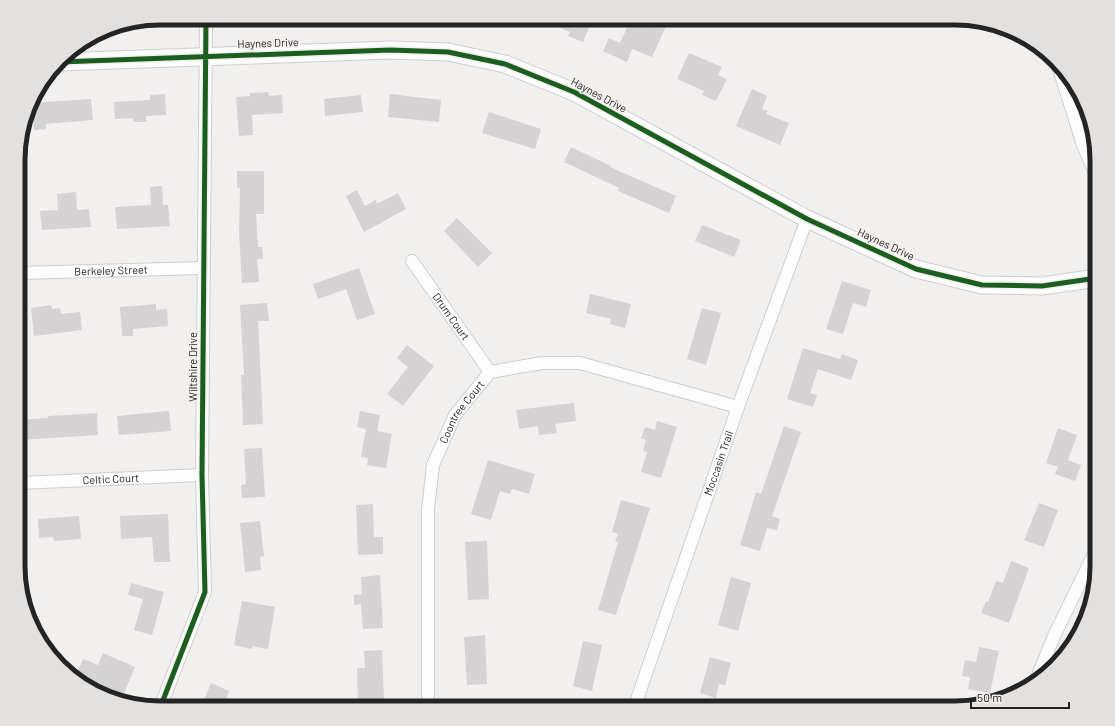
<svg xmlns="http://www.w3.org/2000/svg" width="1115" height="726" font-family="Barlow,sans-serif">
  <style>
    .building { fill: #d4d2d2 }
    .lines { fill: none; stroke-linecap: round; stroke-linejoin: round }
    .street-casing { stroke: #cecdcc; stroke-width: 14 }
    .secondary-casing { stroke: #cecdcc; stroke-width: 19 }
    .street { stroke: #fdfdfd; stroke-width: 12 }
    .secondary { stroke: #fdfdfd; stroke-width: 17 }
    .cycleway-casing { stroke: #f3f0ee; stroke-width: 8 }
    .cycleway { stroke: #1b5e20; stroke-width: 5 }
    .labels { text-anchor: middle; stroke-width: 3; stroke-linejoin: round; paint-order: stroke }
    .street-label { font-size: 11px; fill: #252424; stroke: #f3f0ee }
    .rim { fill: none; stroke: #252424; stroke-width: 5 }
  </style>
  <rect width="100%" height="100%" fill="#f2f0ef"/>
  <path class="building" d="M 537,18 L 593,18 L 583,42 L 568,36 L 570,32 Z
    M 631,19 L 652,28 L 656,20 L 667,24 L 652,57 L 632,49 L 627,62 L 603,51 L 609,38 L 620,43 Z
    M 689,53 L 722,67 L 718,75 L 727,79 L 716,101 L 702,95 L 704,91 L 677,79 Z
    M 752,89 L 767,96 L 762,109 L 768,111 L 766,114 L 789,123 L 780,145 L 736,126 Z
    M 268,92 L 269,96 L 282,95 L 283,113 L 252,115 L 253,135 L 239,136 L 236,97 L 250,96 L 250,93 Z
    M 165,94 L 166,115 L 146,116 L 146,122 L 134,122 L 133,118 L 115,119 L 114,102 L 150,100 L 150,95 Z
    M 390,94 L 441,100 L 439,122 L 388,117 Z
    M 361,95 L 363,112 L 325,116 L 324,99 Z
    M 91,99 L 93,120 L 46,124 L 46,129 L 34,130 L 32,103 Z
    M 489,112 L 541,129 L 535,149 L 482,133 Z
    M 571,147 L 611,166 L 610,167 L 676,196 L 669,213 L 618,191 L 619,188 L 564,162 Z
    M 237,171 L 264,171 L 264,214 L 256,214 L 258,247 L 262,247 L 263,259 L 257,259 L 259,282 L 242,283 L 239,233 L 240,188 L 237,188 Z
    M 162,186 L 163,205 L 168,205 L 170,226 L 117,229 L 115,207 L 151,205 L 150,187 Z
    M 357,190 L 365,206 L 376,200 L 377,204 L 398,193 L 406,209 L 364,232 L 346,196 Z
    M 76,192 L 77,210 L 89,209 L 91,227 L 42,230 L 40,211 L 58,210 L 57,194 Z
    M 457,218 L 492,253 L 478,267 L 444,231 Z
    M 702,225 L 741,240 L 734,257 L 695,241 Z
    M 359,268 L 375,314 L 357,320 L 346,289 L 318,299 L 313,284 Z
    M 842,281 L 871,290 L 866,307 L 853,303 L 843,334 L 826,329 Z
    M 590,294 L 631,304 L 625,328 L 610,324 L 611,319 L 586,313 Z
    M 267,303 L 269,321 L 258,321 L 263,424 L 243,425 L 241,375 L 244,375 L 240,305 Z
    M 156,304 L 156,310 L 167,309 L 168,326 L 133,329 L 133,336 L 122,336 L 120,307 Z
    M 51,305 L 52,309 L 60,308 L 61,314 L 80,312 L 82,330 L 34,336 L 31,308 Z
    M 702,308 L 721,313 L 706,365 L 687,359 Z
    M 407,345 L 434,366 L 403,406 L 387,394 L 408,367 L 397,358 Z
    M 803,348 L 840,359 L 842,354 L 858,360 L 851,380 L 818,369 L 810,393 L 817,395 L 813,407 L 787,399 Z
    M 574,403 L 576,421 L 555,424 L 557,433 L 539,435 L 538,426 L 519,429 L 516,410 Z
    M 169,411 L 171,431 L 119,435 L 117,416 Z
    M 360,411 L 380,415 L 377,431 L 392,434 L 386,468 L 367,465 L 368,458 L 361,457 L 366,429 L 357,427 Z
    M 97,413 L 98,435 L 19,440 L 19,420 L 48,418 L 48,416 Z
    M 657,421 L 677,427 L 661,478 L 641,472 L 647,452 L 643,451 L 646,440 L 641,438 L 645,427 L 655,430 Z
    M 784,426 L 801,432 L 772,516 L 780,519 L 777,530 L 767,528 L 760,551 L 740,545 L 756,492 L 761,494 Z
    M 1058,428 L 1077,435 L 1068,460 L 1081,465 L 1075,481 L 1055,474 L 1058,467 L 1046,463 Z
    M 262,448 L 265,497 L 242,498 L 241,485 L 246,484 L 244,449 Z
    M 488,460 L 535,474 L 529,494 L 512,489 L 510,494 L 500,491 L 491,520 L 471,514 Z
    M 621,500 L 650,508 L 616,615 L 598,610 L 618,542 L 615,542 L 618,534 L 612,532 Z
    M 1039,503 L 1058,510 L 1044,547 L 1024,540 Z
    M 373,504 L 374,537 L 383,537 L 383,554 L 358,555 L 356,505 Z
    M 168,514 L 170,562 L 154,562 L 152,537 L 121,539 L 120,516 Z
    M 79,516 L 81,539 L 54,541 L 53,537 L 39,538 L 38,519 Z
    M 260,521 L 264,556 L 260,557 L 261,570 L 245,572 L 240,523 Z
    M 487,541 L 489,599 L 468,600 L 465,542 Z
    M 1011,561 L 1029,568 L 1009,623 L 981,613 L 986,601 L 988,602 L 996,581 L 1003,583 Z
    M 380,575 L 383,628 L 363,629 L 361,604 L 354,605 L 354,595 L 362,594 L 361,577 Z
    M 731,577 L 751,583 L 738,631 L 718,625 Z
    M 131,583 L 164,592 L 152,635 L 134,630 L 143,599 L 128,595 Z
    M 242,601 L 275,607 L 268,649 L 252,646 L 252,649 L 234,645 Z
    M 485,635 L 487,684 L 467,685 L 464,637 Z
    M 583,641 L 602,645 L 592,691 L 573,686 Z
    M 979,647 L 999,651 L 990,693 L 968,689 L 970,677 L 962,676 L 965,660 L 976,662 Z
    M 382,650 L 384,701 L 358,702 L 357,668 L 365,668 L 364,651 Z
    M 103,653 L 135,667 L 122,698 L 75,678 L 83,659 L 98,665 Z
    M 710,657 L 731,663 L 725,685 L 719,684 L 716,698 L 700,693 Z
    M 211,683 L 229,691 L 223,708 L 201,708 Z"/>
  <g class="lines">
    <defs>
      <g id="street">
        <path d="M 1059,69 L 1083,145 L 1097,177"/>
        <path id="s1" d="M 412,261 L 490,372"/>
        <path id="s2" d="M 19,273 L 203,268"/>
        <path id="s3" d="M 19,483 L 202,475"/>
        <path d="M 1037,678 L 1054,636 L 1097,548"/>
        <path d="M 160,708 L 205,592 L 202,475 L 206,18"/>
        <path id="s4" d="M 428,708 L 428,510 L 433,465 L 455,415 L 490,372 L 542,363 L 580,363 L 738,407"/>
        <path id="s5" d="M 634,708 L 738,407 L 807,219"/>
      </g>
      <path id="secondary" d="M 60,62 L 390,50 L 448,52 L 505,64 L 574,92 L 807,219 L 916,269 L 982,285 L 1042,286 L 1097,278"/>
    </defs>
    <use href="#street" class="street-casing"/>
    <use href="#secondary" class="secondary-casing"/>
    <use href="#street" class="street"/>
    <use href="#secondary" class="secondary"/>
    <defs>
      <path id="cycleway" d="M 60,62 L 390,50 L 448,52 L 505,64 L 574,92 L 807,219 L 916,269 L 982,285 L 1042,286 L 1097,278
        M 160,708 L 205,592 L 202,475 L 206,18"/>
    </defs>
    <use href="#cycleway" class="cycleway-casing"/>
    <use href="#cycleway" class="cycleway"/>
  </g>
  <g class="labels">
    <g class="street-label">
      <text transform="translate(268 43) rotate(-2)" y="4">Haynes Drive</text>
      <text transform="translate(599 95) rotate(28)" y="4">Haynes Drive</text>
      <text transform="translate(886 244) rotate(25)" y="4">Haynes Drive</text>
      <text dy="4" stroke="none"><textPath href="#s2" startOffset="92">Berkeley Street</textPath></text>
      <text dy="4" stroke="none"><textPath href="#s1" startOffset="68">Drum Court</textPath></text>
      <text transform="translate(193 367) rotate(-90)" y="4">Wiltshire Drive</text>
      <text dy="4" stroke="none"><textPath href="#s4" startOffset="304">Coontree Court</textPath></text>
      <text dy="4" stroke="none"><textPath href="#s5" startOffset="259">Moccasin Trail</textPath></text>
      <text dy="4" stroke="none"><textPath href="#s3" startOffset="92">Celtic Court</textPath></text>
    </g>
  </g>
  <path d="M0 0H1115V726H0ZM160 25H955A135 135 0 0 1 1090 160V566A135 135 0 0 1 955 701H160A135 135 0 0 1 25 566V160A135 135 0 0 1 160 25Z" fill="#e3e0de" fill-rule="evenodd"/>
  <path class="rim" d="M160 25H955A135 135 0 0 1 1090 160V566A135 135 0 0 1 955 701H160A135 135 0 0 1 25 566V160A135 135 0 0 1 160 25Z"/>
  <path d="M971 702v6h98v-6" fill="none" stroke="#252424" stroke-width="2"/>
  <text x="977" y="702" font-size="12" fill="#252424" stroke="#f3f0ee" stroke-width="3" paint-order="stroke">50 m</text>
</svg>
